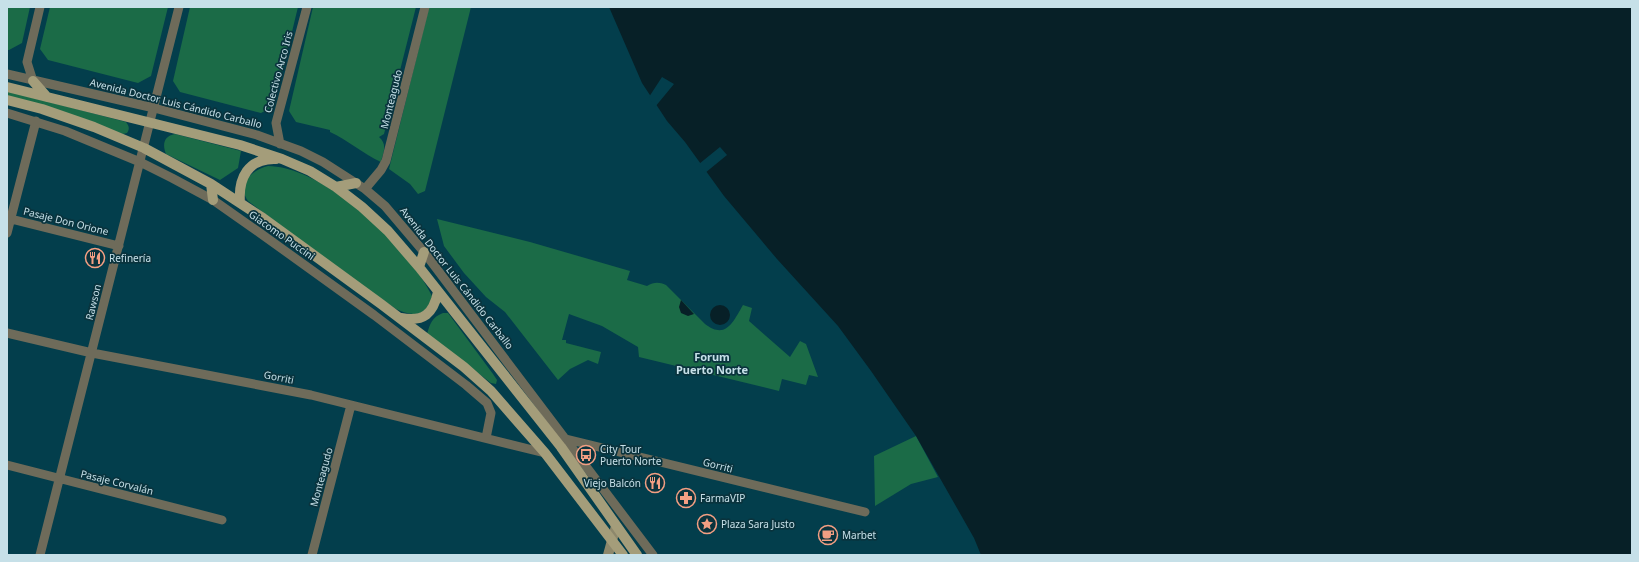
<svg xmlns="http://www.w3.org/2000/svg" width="1639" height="562" font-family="'Noto Sans',sans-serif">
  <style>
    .green { fill: #1b6b47 }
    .water { fill: #072027 }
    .pier { fill: #033e4c }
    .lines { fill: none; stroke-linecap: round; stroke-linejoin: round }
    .street { stroke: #6e6b5a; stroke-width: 9 }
    .secondary { stroke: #8d886c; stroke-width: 10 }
    .primary { stroke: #a49d7a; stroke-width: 10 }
    .labels { text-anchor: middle; stroke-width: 3.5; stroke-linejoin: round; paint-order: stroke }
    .street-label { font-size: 10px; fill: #c6e0e8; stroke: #0a333d }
    .poi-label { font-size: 10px; fill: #c6e0e8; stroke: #0a333d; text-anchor: start }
    .neighbourhood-label { font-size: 11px; font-weight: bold; fill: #c6e0e8; stroke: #0a333d }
  </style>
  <rect width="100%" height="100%" fill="#033e4c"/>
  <path class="green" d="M 7,7 L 30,7 L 22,43 L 9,50 L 7,50 Z
    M 50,7 L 168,7 L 151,76 L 138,83 L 48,60 L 40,49 Z
    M 190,7 L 298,7 L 274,106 L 261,113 L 180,92 L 173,81 Z
    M 313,7 L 416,7 L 384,134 L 379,137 C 388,145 383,152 381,162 C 363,154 348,140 330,132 L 330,130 L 296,122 L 289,111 Z
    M 429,7 L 471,7 L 425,191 L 418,194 L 410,184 L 389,169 Z
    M 7,91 L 126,122 C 129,126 130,129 127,133 L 123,134 L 7,96 Z
    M 175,134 L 241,151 L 238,168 L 220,180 L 166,154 C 162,144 164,136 175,134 Z
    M 268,166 C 326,167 408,247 432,296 C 427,317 412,317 396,309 L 336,267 L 248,201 C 236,184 252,170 268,166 Z
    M 437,219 L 530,242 L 630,271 L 627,280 L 647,286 C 654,282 659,282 666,285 L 705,324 C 726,340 733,322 743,305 L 752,308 L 749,321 L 790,357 L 800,341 L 806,344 L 818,377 L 809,375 L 806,385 L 782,379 L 779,391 L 639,357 L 638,347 L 602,326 L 569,314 L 562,340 L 566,340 L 566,343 L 601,352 L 598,364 L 588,360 L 570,369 L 558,380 L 505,312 L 486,297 L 464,273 L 444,246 Z
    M 443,313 L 448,313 L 493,374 L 497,380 L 496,384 L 491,383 L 427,334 C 430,324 432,317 443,313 Z
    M 916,436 L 938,477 L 911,484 L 875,506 L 874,456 Z"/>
  <path class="water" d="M 609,7 L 1632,7 L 1632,555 L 981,555 L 974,538 L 916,436 L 871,371 L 838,326 L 777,259 L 724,196 L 685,142 L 667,121 L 642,83 Z
    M 681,300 L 694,314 L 688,316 L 681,313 L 679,307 Z
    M710 315a10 10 0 1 1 20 0a10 10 0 1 1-20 0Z"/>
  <path class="pier" d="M 662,77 L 674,84 L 655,107 L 649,97 Z
    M 720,147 L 727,155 L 705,173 L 699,164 Z"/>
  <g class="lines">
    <path class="street" d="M 7,74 L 154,108 L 257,135 L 301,151 L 323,162 L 365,189 L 385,206 L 424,252 L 653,555
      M 33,81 L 27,62 L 40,7
      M 7,113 L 65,131 L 140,162 L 172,178 L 213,200 L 260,233 L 374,315 L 466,385 L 487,403 L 491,413 L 486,438
      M 280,144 L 276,123 L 307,7
      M 365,189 L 381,170 L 386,161 L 425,7
      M 7,218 L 119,246
      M 7,233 L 36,121
      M 7,333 L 92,353 L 311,395 L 545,453
      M 566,439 L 865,512
      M 7,465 L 222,520
      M 40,555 L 179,7
      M 312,555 L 351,405"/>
    <path class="secondary" d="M 608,555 L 616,526"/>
    <path class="primary" d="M 33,81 L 47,97
      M 7,87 L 240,145 L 282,159 L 310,171 L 336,187 L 362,207 L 388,231 L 419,267 L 561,447 L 637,555
      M 7,100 L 42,109 L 94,127 L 144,148 L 211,184 L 263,218 L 381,304 L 464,367 L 491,391 L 545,453 L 623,555
      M 211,184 L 213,200
      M 336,187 L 356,183
      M 240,203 C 238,178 248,158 276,159
      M 419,267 L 424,252
      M 401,318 C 424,322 433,314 438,292"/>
  </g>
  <defs>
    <symbol id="restaurant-ring" viewBox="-11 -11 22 22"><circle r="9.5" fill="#0a333d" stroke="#f39f83" stroke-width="1.5"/><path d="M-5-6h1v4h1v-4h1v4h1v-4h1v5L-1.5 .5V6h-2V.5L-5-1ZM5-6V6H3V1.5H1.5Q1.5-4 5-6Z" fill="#f39f83"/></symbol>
    <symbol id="bus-ring" viewBox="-11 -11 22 22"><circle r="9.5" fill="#0a333d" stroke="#f39f83" stroke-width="1.5"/><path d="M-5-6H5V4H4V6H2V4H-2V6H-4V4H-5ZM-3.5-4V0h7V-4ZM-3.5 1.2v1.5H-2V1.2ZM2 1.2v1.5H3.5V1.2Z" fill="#f39f83"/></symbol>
    <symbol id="pharmacy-ring" viewBox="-11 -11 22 22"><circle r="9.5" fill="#0a333d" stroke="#f39f83" stroke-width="1.5"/><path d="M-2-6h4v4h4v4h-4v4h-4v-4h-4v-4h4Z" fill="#f39f83"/></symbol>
    <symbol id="sight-ring" viewBox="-11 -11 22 22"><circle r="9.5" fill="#0a333d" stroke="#f39f83" stroke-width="1.5"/><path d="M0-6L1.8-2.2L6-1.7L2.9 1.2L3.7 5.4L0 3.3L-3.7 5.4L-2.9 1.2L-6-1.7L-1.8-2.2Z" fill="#f39f83"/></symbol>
    <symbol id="cafe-ring" viewBox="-11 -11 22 22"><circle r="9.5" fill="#0a333d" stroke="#f39f83" stroke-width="1.5"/><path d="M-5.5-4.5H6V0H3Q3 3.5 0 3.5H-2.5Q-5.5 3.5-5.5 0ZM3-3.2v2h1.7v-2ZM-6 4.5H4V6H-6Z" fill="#f39f83"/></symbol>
  </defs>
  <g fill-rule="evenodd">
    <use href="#restaurant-ring" x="84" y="247" width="22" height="22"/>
    <use href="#bus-ring" x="575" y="444" width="22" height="22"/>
    <use href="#restaurant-ring" x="644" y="472" width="22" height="22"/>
    <use href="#pharmacy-ring" x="675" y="487" width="22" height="22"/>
    <use href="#sight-ring" x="696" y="513" width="22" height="22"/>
    <use href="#cafe-ring" x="817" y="524" width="22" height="22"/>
  </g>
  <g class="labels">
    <g class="street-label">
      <text transform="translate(278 72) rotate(-75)" y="4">Colectivo Arco Iris</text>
      <text transform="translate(391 99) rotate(-76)" y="4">Monteagudo</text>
      <text transform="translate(176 103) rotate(14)" y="4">Avenida Doctor Luis Cándido Carballo</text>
      <text transform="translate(66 221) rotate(14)" y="4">Pasaje Don Orione</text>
      <text transform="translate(282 235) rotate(35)" y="4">Giacomo Puccini</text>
      <text transform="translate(457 278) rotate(52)" y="4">Avenida Doctor Luis Cándido Carballo</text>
      <text transform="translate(93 302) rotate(-76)" y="4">Rawson</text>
      <text transform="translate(279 377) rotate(11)" y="4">Gorriti</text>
      <text transform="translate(718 465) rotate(14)" y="4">Gorriti</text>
      <text transform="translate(321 477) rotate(-75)" y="4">Monteagudo</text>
      <text transform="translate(117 482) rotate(14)" y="4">Pasaje Corvalán</text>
    </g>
    <g class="poi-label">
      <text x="109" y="262">Refinería</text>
      <text x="600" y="453">City Tour<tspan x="600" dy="12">Puerto Norte</tspan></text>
      <text x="641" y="487" text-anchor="end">Viejo Balcón</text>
      <text x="700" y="502">FarmaVIP</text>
      <text x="721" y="528">Plaza Sara Justo</text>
      <text x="842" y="539">Marbet</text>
    </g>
    <g class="neighbourhood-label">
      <text x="712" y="361">Forum<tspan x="712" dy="13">Puerto Norte</tspan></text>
    </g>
  </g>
  <rect width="1639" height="562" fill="none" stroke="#c6e0e8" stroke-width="16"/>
</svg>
